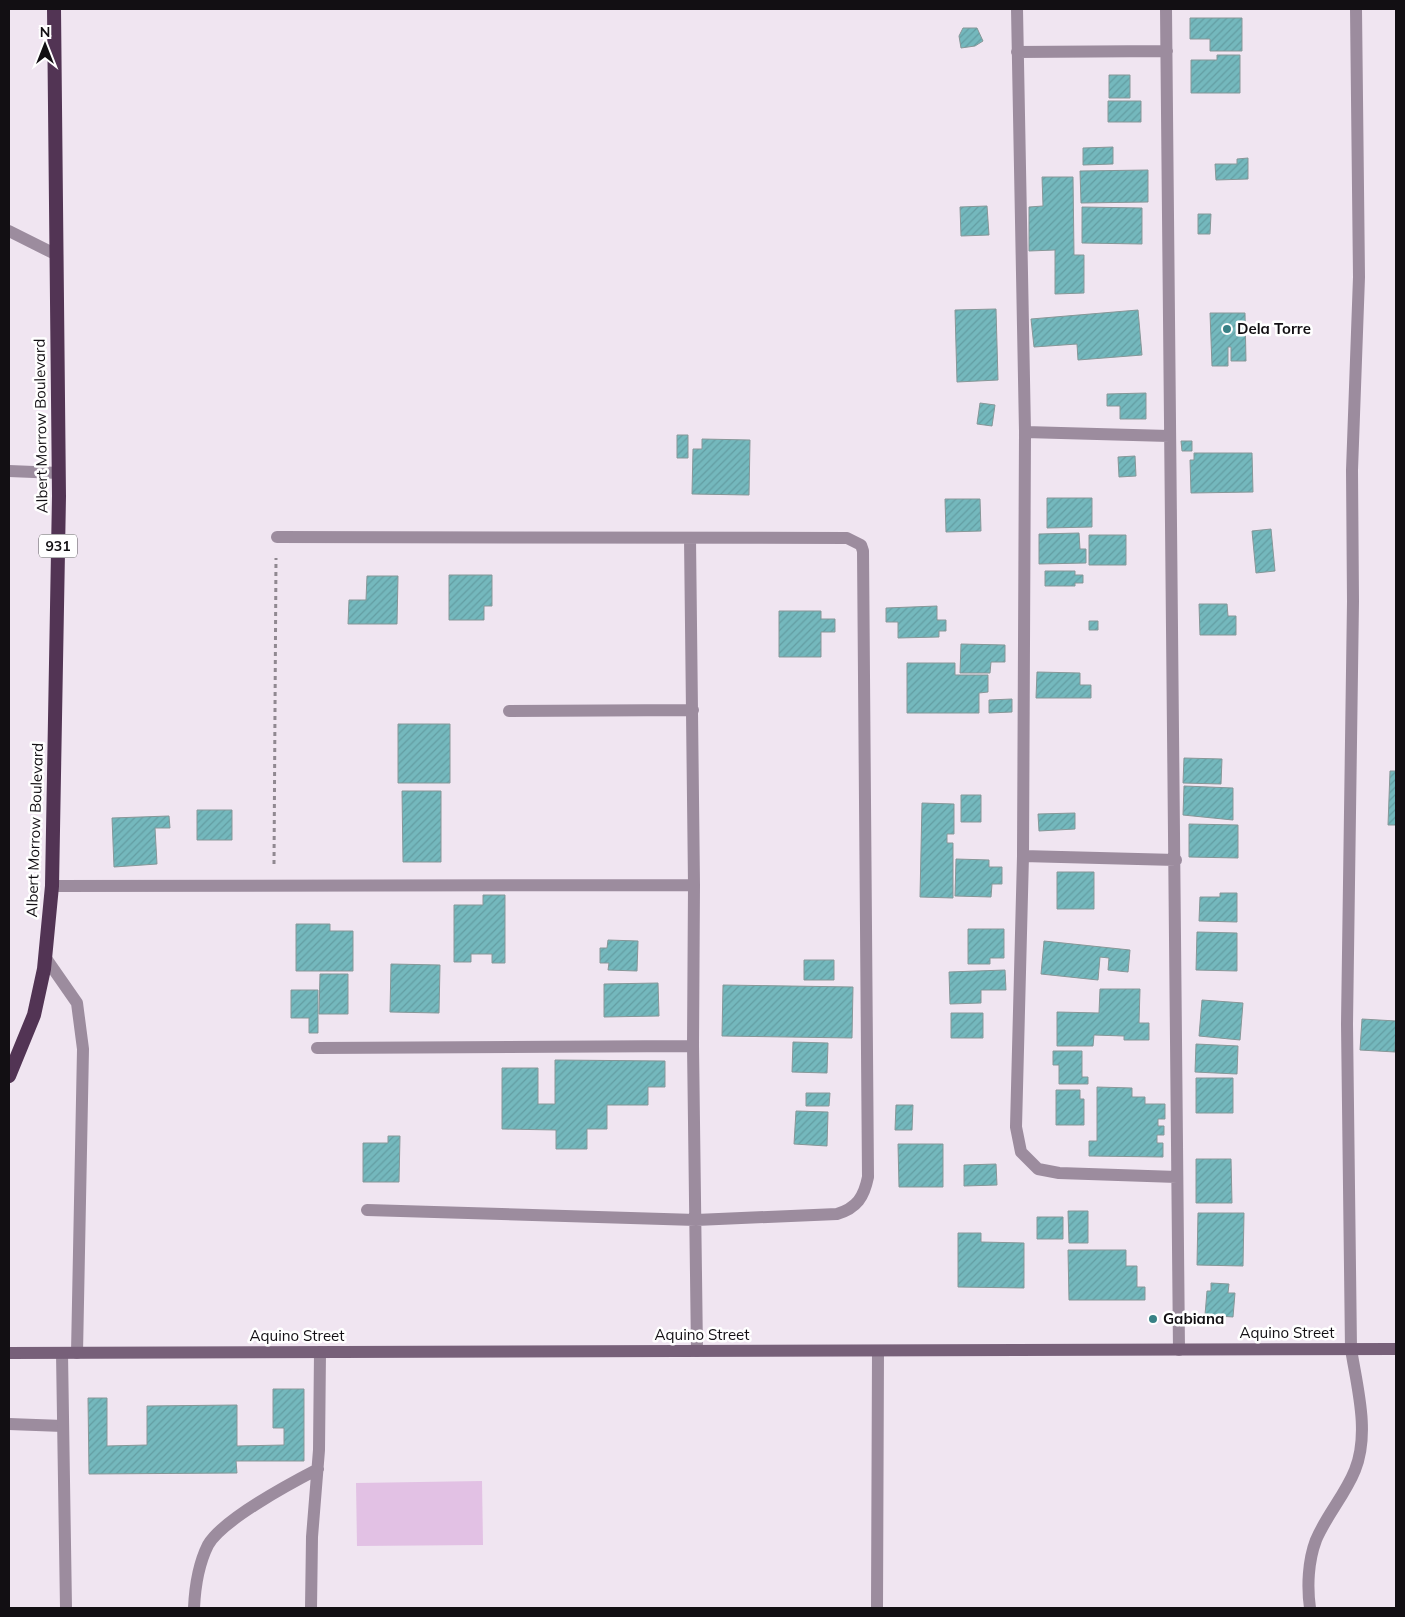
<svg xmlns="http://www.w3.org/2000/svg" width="1405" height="1617" font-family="Mulish,sans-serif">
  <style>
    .pitch { fill: #e2c1e4 }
    .building { fill: url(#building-hatch); stroke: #879798 }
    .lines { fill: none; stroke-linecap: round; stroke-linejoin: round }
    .path { stroke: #908891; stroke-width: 3; stroke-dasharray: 4 4; stroke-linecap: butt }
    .service { stroke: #9c8c9e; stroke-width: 12 }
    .minor { stroke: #9c8c9e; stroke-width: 12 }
    .tertiary { stroke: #9c8c9e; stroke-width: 12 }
    .secondary { stroke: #776079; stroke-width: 12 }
    .trunk { stroke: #523454; stroke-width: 14 }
    .poi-dot { fill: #388186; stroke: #fff; stroke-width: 2 }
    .labels { text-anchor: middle; stroke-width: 5; stroke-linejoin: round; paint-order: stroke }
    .shield { fill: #fff; stroke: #59575a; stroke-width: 1 }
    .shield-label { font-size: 14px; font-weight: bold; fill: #120f13 }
    .poi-label { font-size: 15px; font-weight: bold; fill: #120f13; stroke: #fff; text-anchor: start }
    .street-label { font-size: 15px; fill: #120f13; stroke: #fff }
  </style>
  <defs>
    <pattern id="building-hatch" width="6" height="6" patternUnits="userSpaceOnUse" patternTransform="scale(1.25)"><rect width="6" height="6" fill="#74b8bd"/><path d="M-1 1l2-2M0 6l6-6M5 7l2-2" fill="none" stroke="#639da2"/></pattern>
  </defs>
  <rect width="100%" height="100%" fill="#f0e5f1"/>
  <path class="pitch" d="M 482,1481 L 483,1545 L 357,1546 L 356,1483 Z"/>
  <path class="building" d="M 1190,18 L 1242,18 L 1242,51 L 1210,51 L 1210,39 L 1190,39 Z
    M 963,28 L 977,28 L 983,41 L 975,46 L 961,48 L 959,36 Z
    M 1217,55 L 1240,55 L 1240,93 L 1191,93 L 1191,60 L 1217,60 Z
    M 1109,75 L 1130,75 L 1130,98 L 1109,98 Z
    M 1108,101 L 1141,101 L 1141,122 L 1108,122 Z
    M 1113,147 L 1113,164 L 1083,165 L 1083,148 Z
    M 1248,158 L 1248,179 L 1216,180 L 1215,164 L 1237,164 L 1237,159 Z
    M 1148,170 L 1148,202 L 1081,203 L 1080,171 Z
    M 1042,177 L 1073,177 L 1074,255 L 1084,255 L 1084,293 L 1055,294 L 1055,250 L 1029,251 L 1029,207 L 1043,206 Z
    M 987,206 L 989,235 L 961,236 L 960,207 Z
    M 1082,207 L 1142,208 L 1142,244 L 1082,243 Z
    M 1198,214 L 1211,214 L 1210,234 L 1198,234 Z
    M 996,309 L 998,380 L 957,382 L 955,310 Z
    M 1138,310 L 1142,355 L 1078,360 L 1077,344 L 1034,347 L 1031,319 Z
    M 1210,313 L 1245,313 L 1246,361 L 1231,361 L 1231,347 L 1228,347 L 1228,366 L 1212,366 Z
    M 1146,393 L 1146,419 L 1120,419 L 1120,406 L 1107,406 L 1107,394 Z
    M 980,403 L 995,405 L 992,426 L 977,424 Z
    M 677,435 L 688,435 L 688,458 L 677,458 Z
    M 702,439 L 750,440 L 749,495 L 692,494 L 693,449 L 702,449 Z
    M 1181,441 L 1192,441 L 1192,451 L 1182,451 Z
    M 1194,453 L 1252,453 L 1253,492 L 1191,493 L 1190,460 L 1194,460 Z
    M 1135,456 L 1136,476 L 1119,477 L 1118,457 Z
    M 1047,498 L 1092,498 L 1092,527 L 1047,528 Z
    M 945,499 L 980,499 L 981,531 L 946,532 Z
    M 1271,529 L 1275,571 L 1256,573 L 1252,531 Z
    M 1079,533 L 1080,549 L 1086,549 L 1086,563 L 1039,564 L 1039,534 Z
    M 1089,535 L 1126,535 L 1126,565 L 1089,565 Z
    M 1045,571 L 1075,571 L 1075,575 L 1083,575 L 1083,583 L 1075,583 L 1075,586 L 1045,586 Z
    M 449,575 L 492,575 L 492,606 L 484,606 L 484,620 L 449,620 Z
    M 367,576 L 398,576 L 397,624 L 348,624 L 349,600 L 366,600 Z
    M 1199,604 L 1227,604 L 1228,616 L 1236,616 L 1236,635 L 1200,635 Z
    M 937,606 L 937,620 L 946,620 L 946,631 L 939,631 L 939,637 L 898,638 L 898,622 L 886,622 L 886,608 Z
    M 779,611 L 821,611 L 821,619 L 835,619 L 835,632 L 821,632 L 821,657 L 779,657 Z
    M 1089,621 L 1098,621 L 1098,630 L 1089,630 Z
    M 961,644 L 1005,645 L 1005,662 L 991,662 L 990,673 L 960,673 Z
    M 907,663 L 955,663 L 955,675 L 988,675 L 988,692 L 979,693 L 979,713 L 907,713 Z
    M 1037,672 L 1080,673 L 1080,685 L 1091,685 L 1091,698 L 1036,698 Z
    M 1012,699 L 1012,712 L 989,713 L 989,700 Z
    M 398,724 L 450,724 L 450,783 L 398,783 Z
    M 1184,758 L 1222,759 L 1221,784 L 1183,783 Z
    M 1390,771 L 1396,771 L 1396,825 L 1388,825 Z
    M 1184,786 L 1233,788 L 1233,820 L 1183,815 Z
    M 402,791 L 441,791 L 441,862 L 403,862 Z
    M 961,795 L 981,795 L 981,822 L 961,822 Z
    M 922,803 L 954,804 L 954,834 L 947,834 L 947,843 L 953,843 L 953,898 L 920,897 Z
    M 197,810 L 232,810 L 232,840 L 197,840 Z
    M 1075,813 L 1075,829 L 1039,831 L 1038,814 Z
    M 169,816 L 170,828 L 155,828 L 157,864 L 114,867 L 112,818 Z
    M 1189,824 L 1238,825 L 1238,858 L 1189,857 Z
    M 956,859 L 989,860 L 989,867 L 1002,867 L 1002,884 L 992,884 L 991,897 L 955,896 Z
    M 1057,872 L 1094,872 L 1094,909 L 1057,909 Z
    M 1220,893 L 1237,893 L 1237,922 L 1199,921 L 1200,897 L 1220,897 Z
    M 483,895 L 505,895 L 505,963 L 492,963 L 492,954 L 471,954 L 471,962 L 454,962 L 454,905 L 483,905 Z
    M 296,924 L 330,924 L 330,931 L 353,931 L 353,971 L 296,971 Z
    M 968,929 L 1004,929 L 1004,958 L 990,958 L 990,964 L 968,964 Z
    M 1197,932 L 1237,933 L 1237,971 L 1196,970 Z
    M 608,940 L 638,941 L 637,971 L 608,970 L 609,963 L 600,963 L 600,948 L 607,948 Z
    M 1044,941 L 1130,950 L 1128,972 L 1108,970 L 1109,958 L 1100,957 L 1098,980 L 1041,974 Z
    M 804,960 L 834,960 L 834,980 L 804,980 Z
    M 391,964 L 440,965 L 439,1013 L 390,1012 Z
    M 1005,970 L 1006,990 L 981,990 L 981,1003 L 950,1004 L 949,972 Z
    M 320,974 L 348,974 L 348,1014 L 319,1014 Z
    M 658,983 L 659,1016 L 604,1017 L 604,984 Z
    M 723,985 L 853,987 L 852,1038 L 722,1036 Z
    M 1100,989 L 1140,989 L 1139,1023 L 1149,1023 L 1149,1040 L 1124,1040 L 1124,1036 L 1094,1035 L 1093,1046 L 1057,1046 L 1057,1012 L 1099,1013 Z
    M 291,990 L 318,990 L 318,1033 L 309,1033 L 309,1018 L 291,1018 Z
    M 1202,1000 L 1243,1003 L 1240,1040 L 1199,1036 Z
    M 951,1013 L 983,1013 L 983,1038 L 951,1038 Z
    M 1362,1019 L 1396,1021 L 1395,1052 L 1360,1050 Z
    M 793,1042 L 828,1043 L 827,1073 L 792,1072 Z
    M 1196,1044 L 1238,1046 L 1237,1074 L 1195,1072 Z
    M 1053,1051 L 1082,1051 L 1082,1077 L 1088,1077 L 1088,1084 L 1059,1084 L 1059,1065 L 1053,1065 Z
    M 555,1060 L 665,1061 L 665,1087 L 648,1087 L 648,1105 L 607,1105 L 607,1129 L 587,1129 L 587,1149 L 556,1149 L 556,1130 L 502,1129 L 502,1068 L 538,1068 L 538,1104 L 555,1104 Z
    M 1196,1078 L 1233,1078 L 1233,1113 L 1196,1113 Z
    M 1097,1087 L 1132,1088 L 1132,1097 L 1145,1097 L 1145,1104 L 1165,1104 L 1165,1119 L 1158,1119 L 1158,1126 L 1164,1126 L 1164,1135 L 1157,1135 L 1157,1143 L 1163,1143 L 1163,1157 L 1089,1156 L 1089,1141 L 1097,1141 Z
    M 1056,1090 L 1080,1090 L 1080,1099 L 1084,1099 L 1084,1125 L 1056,1125 Z
    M 806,1093 L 830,1093 L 829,1106 L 806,1106 Z
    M 896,1105 L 913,1105 L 912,1130 L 895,1130 Z
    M 796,1111 L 828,1112 L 827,1146 L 794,1144 Z
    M 388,1136 L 400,1136 L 399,1182 L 363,1182 L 363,1143 L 388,1143 Z
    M 898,1144 L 943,1144 L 943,1187 L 899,1187 Z
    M 1196,1159 L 1231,1159 L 1232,1203 L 1196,1203 Z
    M 996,1164 L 997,1185 L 964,1186 L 964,1165 Z
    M 1068,1211 L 1088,1211 L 1088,1243 L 1069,1243 Z
    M 1198,1213 L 1244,1213 L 1243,1266 L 1197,1265 Z
    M 1037,1217 L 1063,1217 L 1063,1239 L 1037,1239 Z
    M 958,1233 L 981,1233 L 981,1242 L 1024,1243 L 1024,1288 L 958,1287 Z
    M 1068,1250 L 1126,1250 L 1126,1266 L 1137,1266 L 1137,1287 L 1145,1287 L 1145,1300 L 1069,1300 Z
    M 1211,1283 L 1229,1284 L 1228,1293 L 1235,1293 L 1233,1317 L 1205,1315 L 1207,1291 L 1211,1291 Z
    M 273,1389 L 304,1389 L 304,1461 L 236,1461 L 237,1473 L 89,1474 L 88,1398 L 107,1398 L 107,1446 L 147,1445 L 147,1406 L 237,1405 L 237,1446 L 284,1445 L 284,1428 L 273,1428 Z"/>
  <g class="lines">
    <path class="path" d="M 274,864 L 276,558"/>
    <path class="service" d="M 9,1424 L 63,1426
      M 194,1608 C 195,1586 198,1565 208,1545 C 222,1520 291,1483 318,1469
      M 311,1608 L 312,1537 L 319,1450 L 320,1352
      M 877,1608 L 878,1351
      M 1310,1608 C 1307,1587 1308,1561 1316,1540 C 1326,1516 1345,1495 1355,1470 C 1370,1433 1357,1387 1351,1349"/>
    <path class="minor" d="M 1017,9 L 1025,432 L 1023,856 L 1016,1127 L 1021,1152 L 1038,1169 L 1059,1173 L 1177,1177
      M 1166,9 L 1179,1350
      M 1017,52 L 1167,51
      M 9,231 L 55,254
      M 1025,432 L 1169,436
      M 9,471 L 59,473
      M 277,537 L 847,538 L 861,545 L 863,551 L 868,1177 C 864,1197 857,1208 837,1214 L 696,1220 L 367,1210
      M 690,538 L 694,885 L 693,1046 L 697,1351
      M 509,711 L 693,710
      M 1023,856 L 1176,860
      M 52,886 L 694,885
      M 45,957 L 77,1003 L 83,1049 L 77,1353
      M 317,1048 L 693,1046
      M 1351,1349 L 1347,1024 L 1353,601 L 1352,470 L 1359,277 L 1356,9"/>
    <path class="tertiary" d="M 62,1353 L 66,1608"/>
    <path class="secondary" d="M 9,1353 L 1396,1349"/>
    <path class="trunk" d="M 9,1076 L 34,1015 L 44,969 L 52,886 L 59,496 L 54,9"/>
  </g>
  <g class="poi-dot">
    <circle cx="1227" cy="329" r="5"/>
    <circle cx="1153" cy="1319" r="5"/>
  </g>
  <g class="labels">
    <rect class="shield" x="39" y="534.5" width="38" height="23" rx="4"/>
    <g class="shield-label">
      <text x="58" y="551">931</text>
    </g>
    <g class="poi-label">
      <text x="1237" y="334">Dela Torre</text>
      <text x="1163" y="1324">Gabiana</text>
    </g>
    <g class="street-label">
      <text transform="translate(41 426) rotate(-91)" y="5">Albert Morrow Boulevard</text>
      <text transform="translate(35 830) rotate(-88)" y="5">Albert Morrow Boulevard</text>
      <text x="1287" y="1338">Aquino Street</text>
      <text x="702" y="1340">Aquino Street</text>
      <text x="297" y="1341">Aquino Street</text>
    </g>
  </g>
  <rect width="1405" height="1617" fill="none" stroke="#120f13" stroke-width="20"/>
  <g transform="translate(45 45)" stroke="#ffffff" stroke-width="4" paint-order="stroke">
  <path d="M0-4L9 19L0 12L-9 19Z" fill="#120f13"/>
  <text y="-8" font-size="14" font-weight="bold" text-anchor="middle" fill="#120f13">N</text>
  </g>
</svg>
